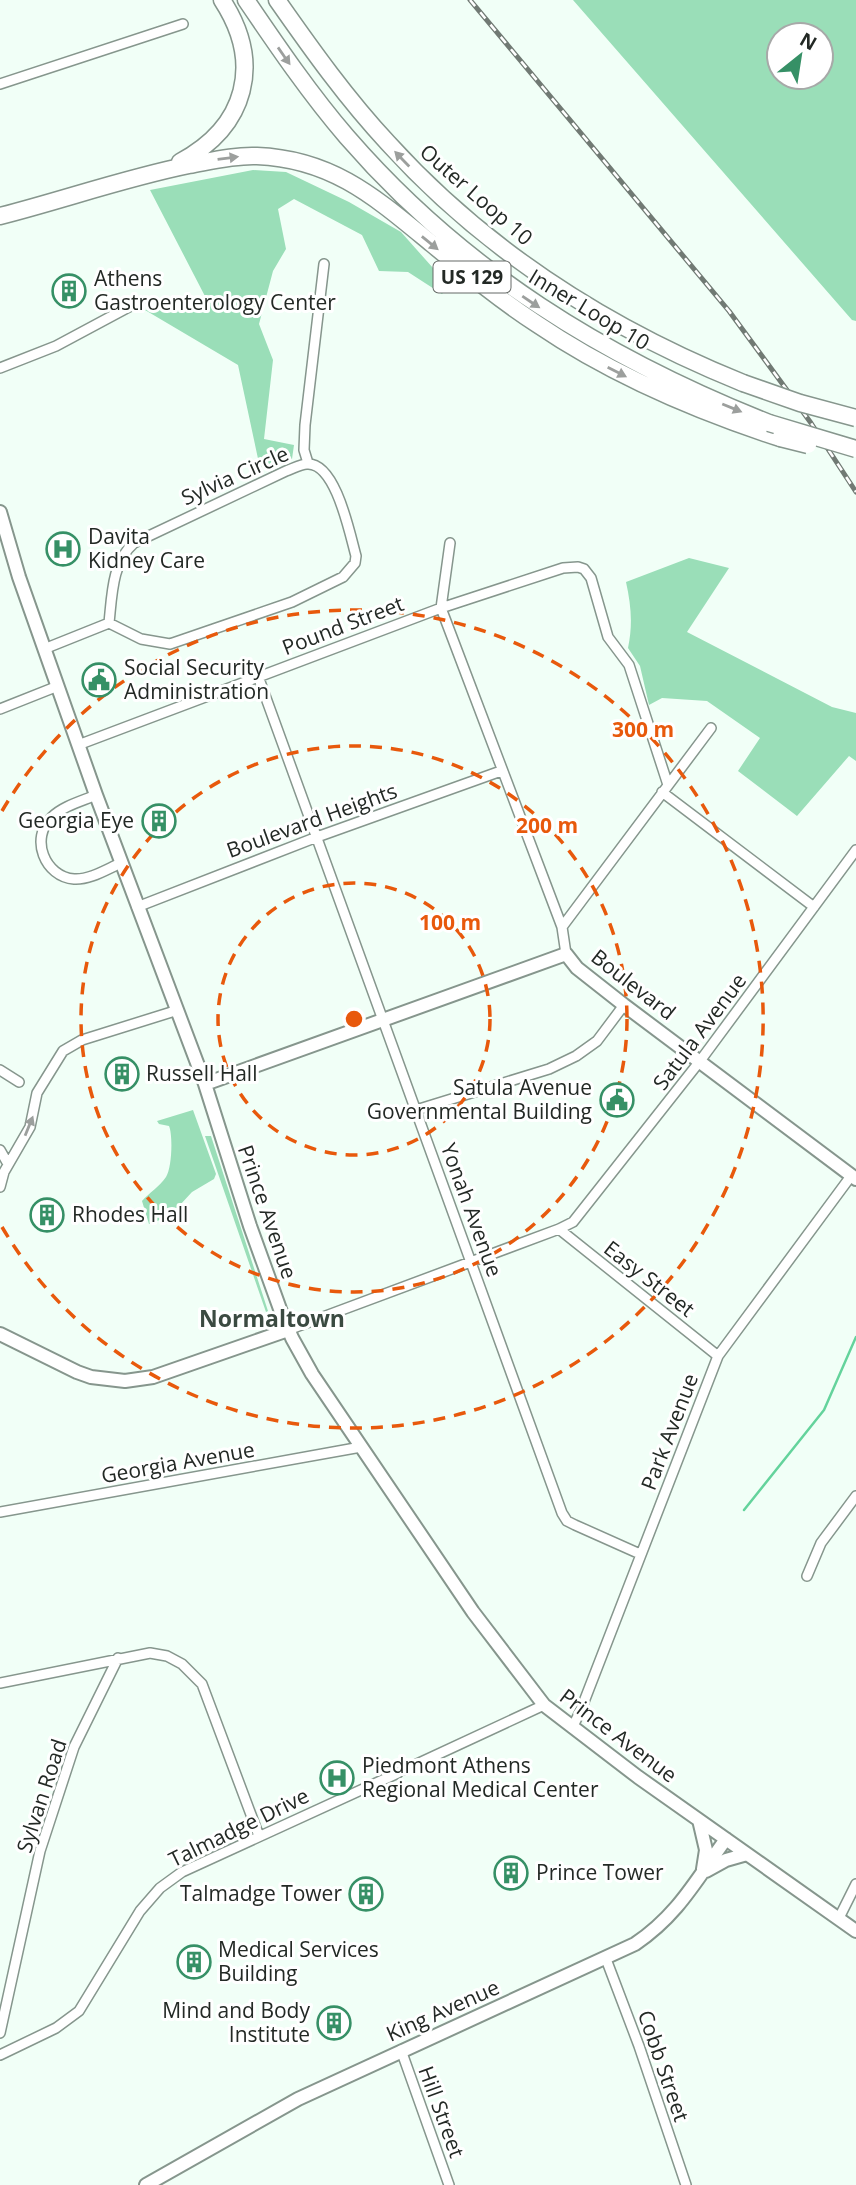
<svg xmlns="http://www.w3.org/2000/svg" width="856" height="2185" font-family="'Open Sans',sans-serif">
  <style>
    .green { fill: #9adeb8; fill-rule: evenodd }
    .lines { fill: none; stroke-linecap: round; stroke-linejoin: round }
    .stream { stroke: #64d39c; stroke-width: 2.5 }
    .street-casing { stroke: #86968d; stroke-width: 12 }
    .secondary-casing { stroke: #86968d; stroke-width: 16 }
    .highway-casing { stroke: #86968d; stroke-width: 19 }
    .street { stroke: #fff; stroke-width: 9 }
    .secondary { stroke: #fff; stroke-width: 12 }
    .highway { stroke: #fff; stroke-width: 16 }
    .rail-casing { stroke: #717a74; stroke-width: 5 }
    .rail { stroke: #fff; stroke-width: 2.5; stroke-dasharray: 8; stroke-linecap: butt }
    .highway-bridge-casing { stroke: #86968d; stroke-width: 19; stroke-linecap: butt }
    .highway-bridge { stroke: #fff; stroke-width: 16 }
    .oneway { fill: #9c9f9d }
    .ring { fill: none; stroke: #e8590c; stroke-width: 3.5; stroke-dasharray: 12 9 }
    .labels { text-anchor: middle; stroke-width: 6; stroke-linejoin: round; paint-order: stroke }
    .shield { fill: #fff; stroke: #656966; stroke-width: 2 }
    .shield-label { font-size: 19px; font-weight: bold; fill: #232925 }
    .street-label { font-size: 21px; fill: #232925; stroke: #fff }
    .poi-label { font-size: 21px; fill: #232925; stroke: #fff; text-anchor: start }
    .neighbourhood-label { font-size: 23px; font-weight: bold; fill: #3b4a41; stroke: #fff }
    .centre { fill: #e8590c; stroke: #fff; stroke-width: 3.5 }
    .ring-label { font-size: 21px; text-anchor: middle; font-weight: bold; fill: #e8590c; stroke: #fff; stroke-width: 6; stroke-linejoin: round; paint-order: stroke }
  </style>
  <rect width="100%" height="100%" fill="#f1fff7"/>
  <path class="green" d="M 573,0 L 856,0 L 856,321 L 852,320 ZM 779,35 L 821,35 L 821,77 L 779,77 Z
    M 253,170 L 286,172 L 349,202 L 401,232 L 449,286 L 442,294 L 408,272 L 379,271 L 362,235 L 294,199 L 278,209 L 286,249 L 273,271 L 259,324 L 273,360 L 264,439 L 294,445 L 292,459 L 260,468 L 238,365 L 145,310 L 208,302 L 150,190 Z
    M 689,558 L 729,568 L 687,632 L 832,707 L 856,713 L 856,761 L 849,756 L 797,816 L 738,771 L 760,738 L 707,701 L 662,698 L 649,705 L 640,666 L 628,648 C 633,624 631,605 626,582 Z
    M 193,1110 L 216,1174 L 214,1179 L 192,1192 L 180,1205 L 165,1218 L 149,1224 L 142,1201 C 149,1193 160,1186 166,1177 C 172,1168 173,1135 169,1126 L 159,1124 L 157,1121 Z
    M 205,1136 L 211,1136 L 268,1311 L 266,1312 Z"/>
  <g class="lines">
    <path class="stream" d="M 744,1510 L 824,1410 L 856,1337"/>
    <defs>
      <path id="street" d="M 0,84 L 183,24
        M 0,368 L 56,346 L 140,301
        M 308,463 L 304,450 L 305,425 L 324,264
        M 450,543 L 441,608 L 562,927 L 566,954
        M 44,649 L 109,623 C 112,595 112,562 134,543 L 286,471 C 292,469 301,464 307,464 C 336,462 350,535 356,556 L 355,563 L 343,577 L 292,602 L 170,644 L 141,639 L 109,623
        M 258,676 L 562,1513 L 567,1521 L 575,1525 L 640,1554
        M 0,709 L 58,686
        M 78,745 L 441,608 L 563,568 L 578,567 L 584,569 L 591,578 L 608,637 L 629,665 L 668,785
        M 662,792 L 814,907
        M 96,795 C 82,801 63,806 52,817 C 29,838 45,877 74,879 C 90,880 107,869 121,863
        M 137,907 L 317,837 L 501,771
        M 562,927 L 711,728
        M 0,1070 L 19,1082
        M 416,1110 L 549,1069 L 576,1056 L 597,1041 L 624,1005
        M 0,1150 L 8,1164
        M 0,1187 L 4,1172 L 30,1127 L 37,1093 L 63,1051 L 82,1040 L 178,1010
        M 559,1229 L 718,1356
        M 288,1330 L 559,1229 L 573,1222 L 700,1061 L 856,850
        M 0,1512 L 361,1447
        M 807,1576 L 821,1543 L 856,1496
        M 0,1683 L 150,1653 L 167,1656 L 182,1664 L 202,1684 L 259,1836
        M 572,1728 L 580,1712 L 718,1356 L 851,1176
        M 404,1770 L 544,1705
        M 839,1918 L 856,1884
        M 606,1959 L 639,2046 L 686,2185
        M 0,2033 L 40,1851 L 74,1747 L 118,1658
        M 401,2050 L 449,2185
        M 0,2055 L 56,2028 L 79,2011 L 140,1911 L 160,1888 L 182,1872 L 398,1773"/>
      <path id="secondary" d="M 0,512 L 19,577 L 96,795 L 205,1084 L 250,1226 L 280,1309 L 292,1338 L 312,1374 L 473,1612 L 544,1705 L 638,1777 L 856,1931
        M 205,1084 L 566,954 L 577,968 L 624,1005 L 856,1179
        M 0,1334 L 77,1372 L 91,1377 L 125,1381 L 153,1377 L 288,1330
        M 699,1820 L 706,1850 L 703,1869
        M 706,1871 L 726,1860 L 747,1854
        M 146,2185 L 298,2099 L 635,1944 C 678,1915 696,1880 726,1839"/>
      <path id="highway" d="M 246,0 C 278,47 310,94 347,137 C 463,271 605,358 769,423
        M 277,0 C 312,50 347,99 388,143 C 486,251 609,329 743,383
        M 180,162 C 247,126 263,63 222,0
        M 0,216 C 63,200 125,178 189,165 C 211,161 234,155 257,156 C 333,159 376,198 432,244 C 466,272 500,300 537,324 C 612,375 694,410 780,438"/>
    </defs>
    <use href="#street" class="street-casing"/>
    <use href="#secondary" class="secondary-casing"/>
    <use href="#highway" class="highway-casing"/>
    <use href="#street" class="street"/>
    <use href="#secondary" class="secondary"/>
    <use href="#highway" class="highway"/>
    <defs>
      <path id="rail" d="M 470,0 L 729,311 L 811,423 L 856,492"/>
    </defs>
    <use href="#rail" class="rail-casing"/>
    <use href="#rail" class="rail"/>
    <defs>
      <path id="highway-bridge" d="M 743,383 L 800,403 L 856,418
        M 769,423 L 856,449
        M 780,438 L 808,445"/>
    </defs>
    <use href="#highway-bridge" class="highway-bridge-casing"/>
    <use href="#highway-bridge" class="highway-bridge"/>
  </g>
  <defs><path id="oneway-solid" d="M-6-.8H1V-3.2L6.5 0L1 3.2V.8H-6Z" transform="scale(1.75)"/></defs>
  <g class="oneway">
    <use href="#oneway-solid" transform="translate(284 56) rotate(55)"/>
    <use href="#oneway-solid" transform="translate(228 158) rotate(-7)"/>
    <use href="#oneway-solid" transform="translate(402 159) rotate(-134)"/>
    <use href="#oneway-solid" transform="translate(430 243) rotate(39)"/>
    <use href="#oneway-solid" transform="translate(531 302) rotate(34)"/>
    <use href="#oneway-solid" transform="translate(617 372) rotate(27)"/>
    <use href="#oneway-solid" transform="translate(732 408) rotate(22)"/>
    <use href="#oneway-solid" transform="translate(29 1126) rotate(-68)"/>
  </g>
  <g class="ring">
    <circle cx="354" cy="1019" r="136"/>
    <circle cx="354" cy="1019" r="273"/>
    <path d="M2 811A409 409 0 1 1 2 1227"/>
  </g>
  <defs>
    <symbol id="building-ring" viewBox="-11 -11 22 22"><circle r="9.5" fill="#fff" stroke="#369066" stroke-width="1.5"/><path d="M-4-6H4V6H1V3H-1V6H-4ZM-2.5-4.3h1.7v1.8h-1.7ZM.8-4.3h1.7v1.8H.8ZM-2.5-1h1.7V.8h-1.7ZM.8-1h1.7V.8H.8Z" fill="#369066"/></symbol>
    <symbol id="hospital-ring" viewBox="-11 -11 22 22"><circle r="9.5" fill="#fff" stroke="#369066" stroke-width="1.5"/><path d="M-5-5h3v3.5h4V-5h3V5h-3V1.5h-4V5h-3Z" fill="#369066"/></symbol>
    <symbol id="civic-ring" viewBox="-11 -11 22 22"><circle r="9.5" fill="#fff" stroke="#369066" stroke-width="1.5"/><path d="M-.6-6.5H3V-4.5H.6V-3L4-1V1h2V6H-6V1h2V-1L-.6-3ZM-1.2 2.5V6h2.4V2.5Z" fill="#369066"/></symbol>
  </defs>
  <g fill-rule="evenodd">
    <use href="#building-ring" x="50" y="272" width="38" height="38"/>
    <use href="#hospital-ring" x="44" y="530" width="38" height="38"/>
    <use href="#civic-ring" x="80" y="661" width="38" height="38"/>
    <use href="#building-ring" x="140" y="802" width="38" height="38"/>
    <use href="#building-ring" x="103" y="1055" width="38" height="38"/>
    <use href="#civic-ring" x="598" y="1081" width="38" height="38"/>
    <use href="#building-ring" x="28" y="1196" width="38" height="38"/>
    <use href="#hospital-ring" x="318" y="1759" width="38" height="38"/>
    <use href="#building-ring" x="492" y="1854" width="38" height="38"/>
    <use href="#building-ring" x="347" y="1875" width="38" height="38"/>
    <use href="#building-ring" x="175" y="1943" width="38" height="38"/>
    <use href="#building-ring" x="315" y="2004" width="38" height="38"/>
  </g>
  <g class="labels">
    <rect class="shield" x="433.5" y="261.5" width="77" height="31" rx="5"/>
    <g class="shield-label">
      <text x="472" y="284">US 129</text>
    </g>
    <g class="street-label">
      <text transform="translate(476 195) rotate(41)" y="7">Outer Loop 10</text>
      <text transform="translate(589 310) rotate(31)" y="7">Inner Loop 10</text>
      <text transform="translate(235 476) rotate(-24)" y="7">Sylvia Circle</text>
      <text transform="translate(343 626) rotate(-21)" y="7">Pound Street</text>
      <text transform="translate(312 821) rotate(-20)" y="7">Boulevard Heights</text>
      <text transform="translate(633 985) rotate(38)" y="7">Boulevard</text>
      <text transform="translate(700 1032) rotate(-53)" y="7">Satula Avenue</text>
      <text transform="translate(471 1210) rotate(70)" y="7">Yonah Avenue</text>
      <text transform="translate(267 1212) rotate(71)" y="7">Prince Avenue</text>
      <text transform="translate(649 1279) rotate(38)" y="7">Easy Street</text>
      <text transform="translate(670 1432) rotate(-69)" y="7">Park Avenue</text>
      <text transform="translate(178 1463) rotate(-10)" y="7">Georgia Avenue</text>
      <text transform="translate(618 1736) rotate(37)" y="7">Prince Avenue</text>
      <text transform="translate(42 1796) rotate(-72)" y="7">Sylvan Road</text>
      <text transform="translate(239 1828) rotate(-26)" y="7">Talmadge Drive</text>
      <text transform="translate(443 2011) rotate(-24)" y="7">King Avenue</text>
      <text transform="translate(663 2066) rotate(71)" y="7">Cobb Street</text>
      <text transform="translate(441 2112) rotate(70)" y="7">Hill Street</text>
    </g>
    <g class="poi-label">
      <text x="94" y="286">Athens<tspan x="94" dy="24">Gastroenterology Center</tspan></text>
      <text x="88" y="544">Davita<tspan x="88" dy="24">Kidney Care</tspan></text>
      <text x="124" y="675">Social Security<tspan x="124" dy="24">Administration</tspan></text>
      <text x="134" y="828" text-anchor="end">Georgia Eye</text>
      <text x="146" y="1081">Russell Hall</text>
      <text x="592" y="1095" text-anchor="end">Satula Avenue<tspan x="592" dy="24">Governmental Building</tspan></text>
      <text x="72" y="1222">Rhodes Hall</text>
      <text x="362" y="1773">Piedmont Athens<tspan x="362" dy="24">Regional Medical Center</tspan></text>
      <text x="536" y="1880">Prince Tower</text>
      <text x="342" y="1901" text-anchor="end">Talmadge Tower</text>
      <text x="218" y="1957">Medical Services<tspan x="218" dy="24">Building</tspan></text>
      <text x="310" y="2018" text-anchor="end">Mind and Body<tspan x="310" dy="24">Institute</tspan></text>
    </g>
    <g class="neighbourhood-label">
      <text x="272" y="1327">Normaltown</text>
    </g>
  </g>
  <circle cx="354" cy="1019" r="10" class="centre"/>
  <g class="ring-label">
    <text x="643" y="737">300 m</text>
    <text x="547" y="833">200 m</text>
    <text x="450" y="930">100 m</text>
  </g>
  <g transform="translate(800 56) rotate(30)"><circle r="33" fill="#ffffff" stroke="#a7a9a8" stroke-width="2"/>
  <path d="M0-5L12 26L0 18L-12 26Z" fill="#369066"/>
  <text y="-10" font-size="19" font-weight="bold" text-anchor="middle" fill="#232925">N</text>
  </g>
</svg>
